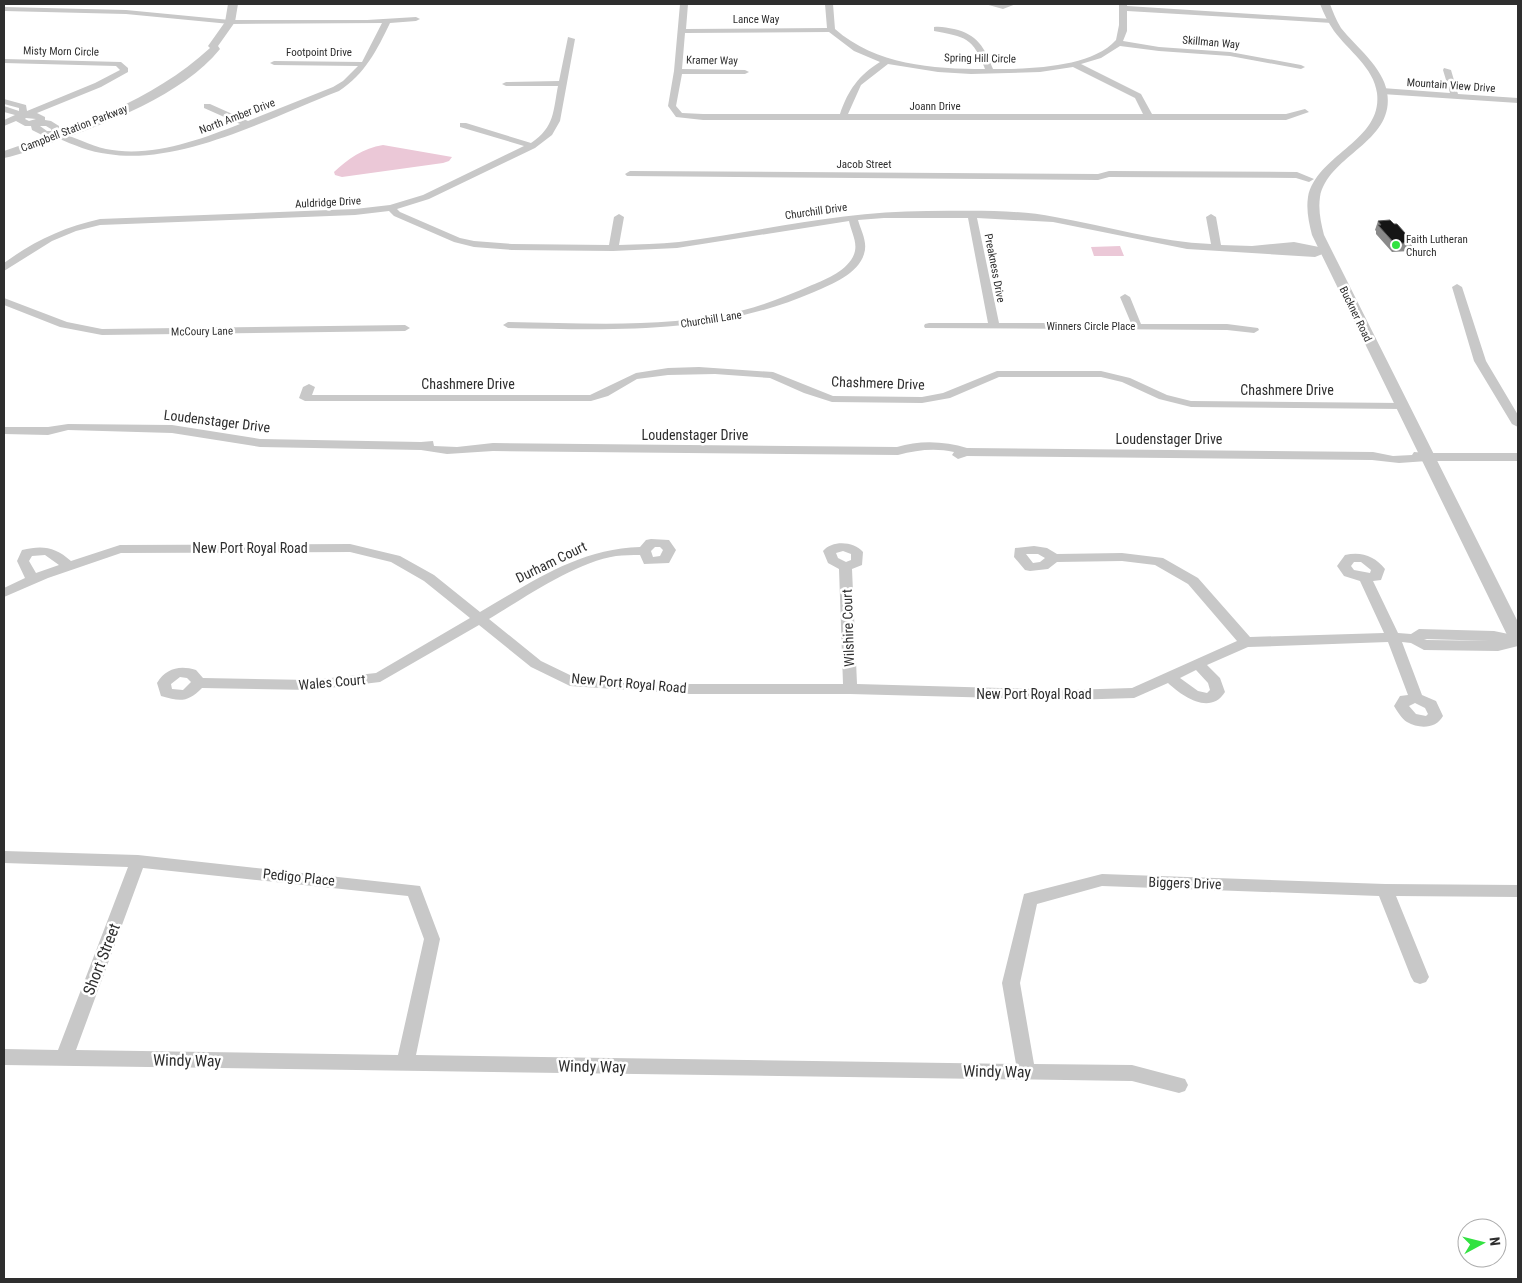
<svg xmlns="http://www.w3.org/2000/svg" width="1522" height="1283" font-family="'Roboto Condensed',sans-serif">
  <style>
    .water { fill: #ebc8d7 }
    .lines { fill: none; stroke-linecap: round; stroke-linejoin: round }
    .minor { fill: #c8c8c8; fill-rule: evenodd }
    .tertiary { fill: #c8c8c8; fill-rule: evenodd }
    .wall { fill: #8a8a8a }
    .building { fill: #151515; stroke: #5b5b5b }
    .poi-dot { fill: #32e241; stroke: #fff; stroke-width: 2 }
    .labels { text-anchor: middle; stroke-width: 5; stroke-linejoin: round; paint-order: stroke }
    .far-street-label { font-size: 11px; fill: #2e2e2e; stroke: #fff }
    .far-poi-label { font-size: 11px; fill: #2e2e2e; stroke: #fff; text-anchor: start }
    .street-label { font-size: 14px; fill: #2e2e2e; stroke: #fff }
    .near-street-label { font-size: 16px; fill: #2e2e2e; stroke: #fff }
  </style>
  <rect width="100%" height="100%" fill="#fff"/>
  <path class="water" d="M 383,145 L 452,157 L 449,161 L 443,163 L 342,177 L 335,175 L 334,172 C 348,159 363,148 383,145 Z
    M 1120,246 L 1124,256 L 1094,256 L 1091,247 Z"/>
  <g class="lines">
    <path class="minor" d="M 680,4 L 688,4 L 686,29 L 827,28 L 825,4 L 833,4 L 835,29 C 876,65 932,69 985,69 C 973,37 965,37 934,31 L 934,27 C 941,26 947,28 954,29 C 977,34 985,48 993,69 C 1028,69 1091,68 1116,40 L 1119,25 L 1119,4 L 1127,4 L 1127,6 L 1332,19 L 1336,21 L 1332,23 L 1127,11 L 1127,31 L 1123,41 L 1159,47 L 1230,52 L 1301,65 L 1305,67 L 1301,69 L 1230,56 L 1159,51 L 1120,46 L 1101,58 L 1081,64 L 1141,94 L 1152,114 L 1286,114 L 1305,109 L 1309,112 L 1286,120 L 703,120 L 676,117 L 668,106 L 674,71 ZM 829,32 L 854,51 L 880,62 C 859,75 848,90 840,114 L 703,114 L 682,113 L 676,106 L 682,74 L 745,74 L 749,72 L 745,70 L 682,69 L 685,33 ZM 888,64 L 938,72 L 971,74 L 1040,72 L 1073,67 L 1135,98 L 1143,114 L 848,114 L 861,85 Z
      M 985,4 L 1016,4 L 1003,9 Z
      M 4,7 L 126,10 L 230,20 L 367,20 L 416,17 L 420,19 L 416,21 L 390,23 C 377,50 365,74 339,91 C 272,117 180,166 108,154 C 90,152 74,145 57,138 L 56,135 L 46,137 L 32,130 L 31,126 L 25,126 L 16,121 L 4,126 L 4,120 L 15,115 L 4,112 L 4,106 L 19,111 L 19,108 L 4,104 L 4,99 L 26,105 L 27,111 L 95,83 L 120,70 L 116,66 L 4,63 L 4,59 L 121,62 L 128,68 L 128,72 L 101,87 L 37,113 L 45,117 L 45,120 L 51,121 L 59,126 L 59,134 C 73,135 90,146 106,149 C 151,158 199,140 240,124 L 204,108 L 204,104 L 210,104 L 248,121 L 333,87 L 343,81 L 358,66 L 274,65 L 270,63 L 274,61 L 362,62 L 382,23 L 230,24 L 126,14 L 4,11 ZM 26,118 L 36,119 L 29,121 L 25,119 ZM 40,126 L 46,126 L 51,129 L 51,131 L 47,131 Z
      M 568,37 L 575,39 L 560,121 L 552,135 L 535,148 L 429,199 L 397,209 L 400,212 L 460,238 L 474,241 L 512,244 L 609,245 L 614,217 L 619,214 L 624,217 L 619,245 C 639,244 659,244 679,242 C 762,231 843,211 927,211 C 969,211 1014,209 1055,217 C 1107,226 1159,242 1211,244 L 1206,217 L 1211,214 L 1216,217 L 1221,245 L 1252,246 L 1294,242 L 1329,249 L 1330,251 L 1315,257 L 1187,249 L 1053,222 L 977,218 L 999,323 L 1131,323 L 1120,297 L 1125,294 L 1130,297 L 1141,324 L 1227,324 L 1258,328 L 1259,330 L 1254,333 L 1227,330 L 925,328 L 924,326 L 925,324 L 929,323 L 988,323 L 968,218 L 884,218 L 858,220 C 861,231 868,242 864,254 C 858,274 832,284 814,292 C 715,335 614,330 508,328 L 503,325 L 508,322 C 586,323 667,329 744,310 C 767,304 789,295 812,285 C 827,279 851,269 855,251 C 857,241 851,231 849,221 L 677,248 L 613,251 L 512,250 L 474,247 L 454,242 L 394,216 L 389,211 L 355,215 L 100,225 L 76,231 L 52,241 L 4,271 L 4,263 C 34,241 64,227 100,219 L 355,209 L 390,205 L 423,195 L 524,146 L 460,127 L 460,123 L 466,123 L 531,143 C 555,127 553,111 558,86 L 506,86 L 502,84 L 506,82 L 559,81 Z
      M 1444,68 L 1451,70 L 1458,94 L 1518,98 L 1518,103 L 1382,94 L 1378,91 L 1382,88 L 1450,93 L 1443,70 Z
      M 630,171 L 1098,174 L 1109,171 L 1297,172 L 1314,179 L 1309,182 L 1296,178 L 1109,177 L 1098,180 L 627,176 L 625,174 Z
      M 1457,284 L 1462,287 L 1486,361 L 1518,415 L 1518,427 L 1512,424 L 1474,361 L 1452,287 Z
      M 4,298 L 67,322 L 102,329 L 405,325 L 410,328 L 405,331 L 102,335 L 60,327 L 4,305 Z
      M 699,367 L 773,372 L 833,396 L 922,397 L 943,393 L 997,371 L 1101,371 L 1130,378 L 1167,395 L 1191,401 L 1401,403 L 1407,406 L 1401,409 L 1191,407 L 1159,399 L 1122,382 L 1101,377 L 999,377 L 950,398 L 922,403 L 832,402 L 804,393 L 770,378 L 715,374 L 668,375 L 637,379 L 608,396 L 591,401 L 305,401 L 299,398 L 303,387 L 309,384 L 315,387 L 312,395 L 590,395 L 636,373 L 668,368 Z
      M 68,424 L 172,425 L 260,439 L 421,442 L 433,441 L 434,446 L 457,447 L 493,443 L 897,447 C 919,440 945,441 967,448 L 1373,452 L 1393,456 L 1412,455 L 1414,452 L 1427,453 L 1518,453 L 1518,461 L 1427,461 L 1399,463 L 1372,460 L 967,456 L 958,459 L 952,455 L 954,452 C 935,448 917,450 898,455 L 493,451 L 447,454 L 421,450 L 260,447 L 172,433 L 68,430 L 48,435 L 4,434 L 4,427 L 48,427 Z
      M 651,539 L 669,540 L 676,550 L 669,563 L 644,564 L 640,555 C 632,555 624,555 616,556 C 576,562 524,598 489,619 L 541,661 L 572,676 L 690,684 L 843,684 L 839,569 L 828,563 L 823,551 C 832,540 854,541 863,552 L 862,565 L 852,569 L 857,684 L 1069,690 L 1132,688 L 1237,641 L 1188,584 L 1155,565 L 1122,561 L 1057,562 L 1048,569 L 1030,571 L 1025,570 L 1014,557 L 1015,548 L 1034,546 L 1047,548 L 1057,554 L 1122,553 L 1163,558 L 1198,578 L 1250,637 L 1384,633 L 1360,581 L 1344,576 L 1337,566 L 1345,555 C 1361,551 1375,556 1385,569 L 1381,580 L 1373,581 L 1398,633 L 1411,634 L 1419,629 L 1494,631 L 1518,636 L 1518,646 L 1498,651 L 1424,650 L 1411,643 L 1402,642 L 1422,695 L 1436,701 L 1443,716 C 1436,729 1419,729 1407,722 C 1402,719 1397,711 1394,706 L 1400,696 L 1408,695 L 1388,642 L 1248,647 L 1207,665 L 1220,678 L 1225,692 C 1210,716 1182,696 1168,683 L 1134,698 L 1069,700 L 850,694 L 690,694 L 570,686 L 531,667 L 479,625 L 380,682 L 312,690 L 202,688 C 188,702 181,702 161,696 L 157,683 C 166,668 180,665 196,670 L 203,678 L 312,680 L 376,673 L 470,618 L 424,581 L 391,562 L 350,552 L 121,553 L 48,578 L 4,597 L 4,588 L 25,578 L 17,561 L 22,550 C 43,545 55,547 71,561 L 120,545 L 350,544 L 400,556 L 434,575 L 480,612 C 532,582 578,549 640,547 L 646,540 ZM 655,547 L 660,547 L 663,550 L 660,556 L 653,557 L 651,551 ZM 843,551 L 851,554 L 851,560 L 846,562 L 838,558 L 836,553 ZM 1026,554 L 1038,554 L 1045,558 L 1040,562 L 1033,563 ZM 45,555 L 59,565 L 36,573 L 29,561 L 32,556 ZM 1354,562 L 1361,562 L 1371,570 L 1370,573 L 1354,570 L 1351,566 ZM 1424,639 L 1494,641 L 1498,641 L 1427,640 ZM 1196,670 L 1208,683 L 1210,690 L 1207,693 L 1198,691 L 1180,678 ZM 180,677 L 187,678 L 191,682 L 183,690 L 172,689 L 171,684 ZM 1415,703 L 1425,708 L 1428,714 L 1426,716 L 1416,714 L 1409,706 Z
      M 4,851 L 138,855 L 420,886 L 440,939 L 416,1055 L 1016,1064 L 1002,983 L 1024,894 L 1102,874 L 1385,884 L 1518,885 L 1518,897 L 1396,896 L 1429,977 L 1426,982 L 1420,984 L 1414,982 L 1411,977 L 1379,896 L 1102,886 L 1037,904 L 1020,983 L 1034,1064 L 1132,1065 L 1185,1079 L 1188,1085 L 1185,1091 L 1179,1093 L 1132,1081 L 4,1065 L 4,1049 L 58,1050 L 128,867 L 4,863 ZM 143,868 L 408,896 L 424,939 L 398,1055 L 76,1050 Z"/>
    <path class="tertiary" d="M 228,4 L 238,4 L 235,22 L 218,46 L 220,49 C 183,95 105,124 51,143 C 36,148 20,155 4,158 L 4,151 C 78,126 151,102 210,48 L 208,46 L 225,22 Z
      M 1320,4 L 1330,4 C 1333,12 1336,20 1341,28 C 1356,47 1383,67 1387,92 C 1396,142 1328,155 1320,197 C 1318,210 1321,223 1324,235 L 1518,622 L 1518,645 L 1512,643 L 1509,639 L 1312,235 C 1309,223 1306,210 1308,197 C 1317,154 1383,141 1377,93 C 1374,68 1348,50 1334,31 C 1328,22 1324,14 1320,4 Z"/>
  </g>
  <path class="wall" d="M 1378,221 L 1394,224 L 1413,242 L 1410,251 L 1392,252 L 1376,234 L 1376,231 L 1375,230 Z"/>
  <path class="building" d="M 1390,220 L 1394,224 L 1397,224 L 1413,242 L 1395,244 L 1378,225 L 1381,225 L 1378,221 Z"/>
  <circle class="poi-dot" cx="1396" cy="245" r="5"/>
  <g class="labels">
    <g class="far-street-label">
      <text x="756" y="23">Lance Way</text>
      <text transform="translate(1211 42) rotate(5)" y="4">Skillman Way</text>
      <text transform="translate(61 51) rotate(1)" y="4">Misty Morn Circle</text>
      <text x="319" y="56">Footpoint Drive</text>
      <text transform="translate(980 58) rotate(1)" y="4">Spring Hill Circle</text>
      <text transform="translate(712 60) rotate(1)" y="4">Kramer Way</text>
      <text transform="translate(1451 85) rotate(4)" y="4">Mountain View Drive</text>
      <text x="935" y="110">Joann Drive</text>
      <text transform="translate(237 116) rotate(-21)" y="4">North Amber Drive</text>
      <text transform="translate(74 128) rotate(-21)" y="4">Campbell Station Parkway</text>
      <text x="864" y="168">Jacob Street</text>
      <text transform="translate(328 202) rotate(-3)" y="4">Auldridge Drive</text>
      <text transform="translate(816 211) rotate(-8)" y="4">Churchill Drive</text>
      <text transform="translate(995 268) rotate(79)" y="4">Preakness Drive</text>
      <text transform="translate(1356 314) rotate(64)" y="4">Buckner Road</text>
      <text transform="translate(711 319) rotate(-9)" y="4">Churchill Lane</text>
      <text x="1091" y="330">Winners Circle Place</text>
      <text transform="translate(202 331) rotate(-1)" y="4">McCoury Lane</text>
    </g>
    <g class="far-poi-label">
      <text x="1406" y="243">Faith Lutheran<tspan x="1406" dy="13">Church</tspan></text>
    </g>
    <g class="street-label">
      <text transform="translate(878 383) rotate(2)" y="5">Chashmere Drive</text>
      <text x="468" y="389">Chashmere Drive</text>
      <text x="1287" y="395">Chashmere Drive</text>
      <text transform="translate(217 421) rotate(7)" y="5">Loudenstager Drive</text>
      <text x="695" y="440">Loudenstager Drive</text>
      <text x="1169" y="444">Loudenstager Drive</text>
      <text x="250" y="553">New Port Royal Road</text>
      <text transform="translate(551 562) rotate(-26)" y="5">Durham Court</text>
      <text transform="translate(848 628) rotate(-92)" y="5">Wilshire Court</text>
      <text transform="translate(332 682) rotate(-5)" y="5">Wales Court</text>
      <text transform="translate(629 683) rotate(5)" y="5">New Port Royal Road</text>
      <text x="1034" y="699">New Port Royal Road</text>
      <text transform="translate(299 877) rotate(6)" y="5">Pedigo Place</text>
      <text transform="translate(1185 883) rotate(2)" y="5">Biggers Drive</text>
    </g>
    <g class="near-street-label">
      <text transform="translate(101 959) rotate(-69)" y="6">Short Street</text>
      <text transform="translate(187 1060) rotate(1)" y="6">Windy Way</text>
      <text transform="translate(592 1066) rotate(1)" y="6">Windy Way</text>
      <text transform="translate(997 1071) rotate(1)" y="6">Windy Way</text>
    </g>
  </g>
  <rect width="1522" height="1283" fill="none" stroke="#2e2e2e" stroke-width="10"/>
  <g transform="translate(1482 1243) rotate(83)"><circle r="24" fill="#ffffff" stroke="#ababab"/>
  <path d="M0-4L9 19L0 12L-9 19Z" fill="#32e241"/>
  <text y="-8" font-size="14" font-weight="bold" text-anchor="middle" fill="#2e2e2e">N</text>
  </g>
</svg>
